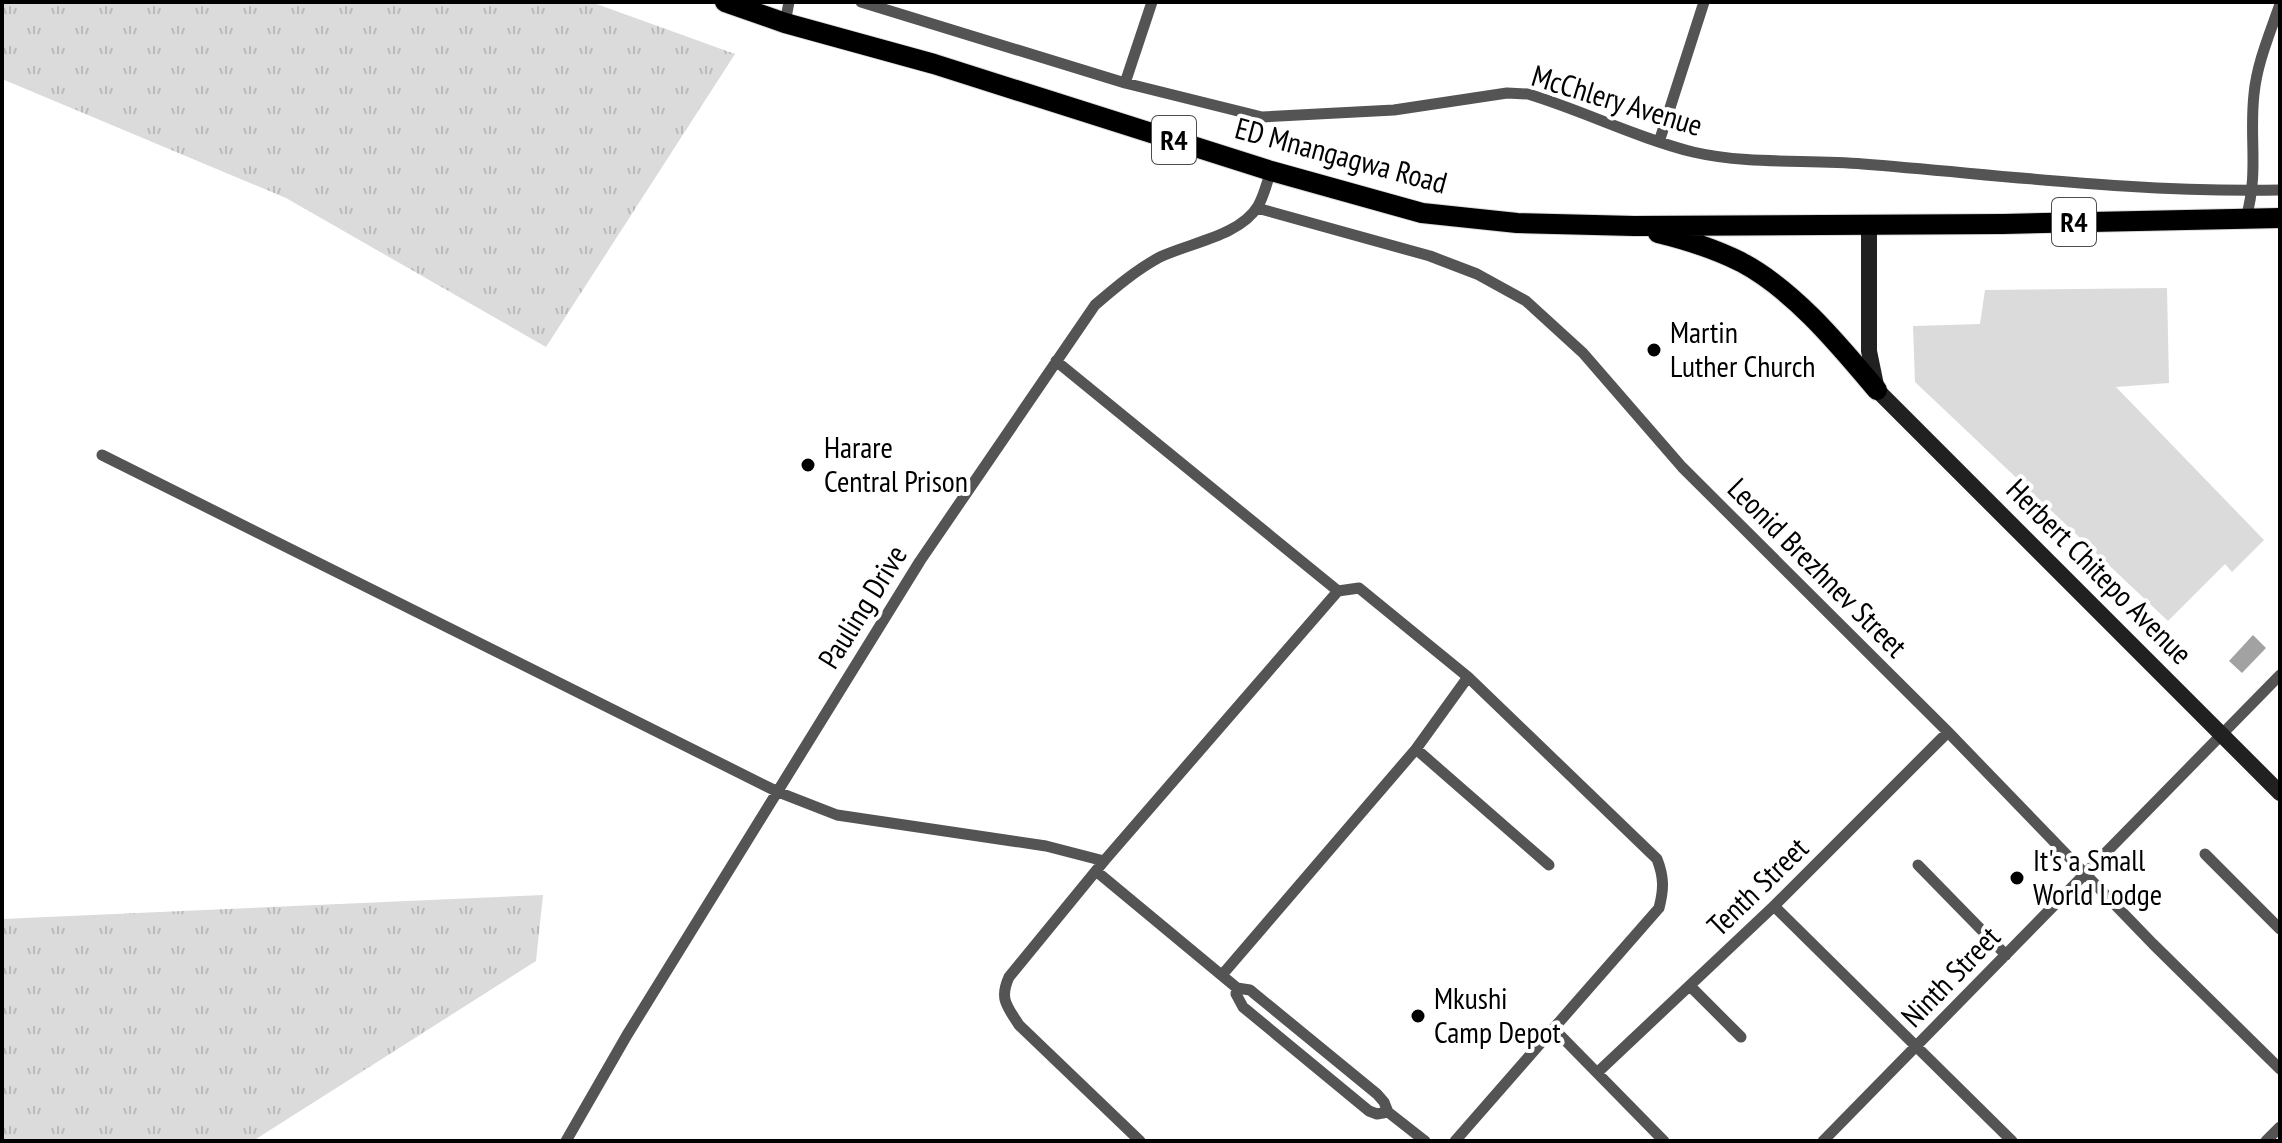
<svg xmlns="http://www.w3.org/2000/svg" width="2282" height="1143" font-family="'PT Sans Narrow',sans-serif">
  <style>
    .grass { fill: url(#grass-tufts) }
    .pitch { fill: #dbdbdb }
    .water { fill: #a2a2a2 }
    .lines { fill: none; stroke-linecap: round; stroke-linejoin: round }
    .highway-casing { stroke: #dbdbdb; stroke-width: 22 }
    .street { stroke: #545454; stroke-width: 11 }
    .secondary { stroke: #212121; stroke-width: 16 }
    .highway { stroke: #000; stroke-width: 20 }
    .poi-dot { fill: #000; stroke: #fff; stroke-width: 3 }
    .labels { text-anchor: middle; stroke-width: 8; stroke-linejoin: round; paint-order: stroke }
    .shield { fill: #fff; stroke: #4c4c4c; stroke-width: 2 }
    .shield-label { font-size: 28px; font-weight: bold; fill: #000 }
    .street-label { font-size: 30px; fill: #000; stroke: #fff }
    .poi-label { font-size: 30px; fill: #000; stroke: #fff; text-anchor: start }
  </style>
  <defs>
    <pattern id="grass-tufts" width="24" height="20" patternUnits="userSpaceOnUse" patternTransform="scale(2)"><rect width="24" height="20" fill="#dbdbdb"/><path d="M3 7l-1-3M5 7V3M7 7l1-3M15 17l-1-3M17 17v-4M19 17l1-3" fill="none" stroke="#bababa"/></pattern>
  </defs>
  <rect width="100%" height="100%" fill="#fff"/>
  <path class="grass" d="M 2,2 L 591,2 L 735,54 L 546,347 L 286,198 L 2,79 Z
    M 543,895 L 536,961 L 253,1141 L 2,1141 L 2,919 Z"/>
  <path class="pitch" d="M 2167,288 L 2169,383 L 2116,387 L 2264,540 L 2232,572 L 2225,564 L 2168,621 L 1915,382 L 1913,326 L 1980,324 L 1985,290 Z"/>
  <path class="water" d="M 2253,635 L 2266,648 L 2242,673 L 2229,661 Z"/>
  <g class="lines">
    <defs>
      <path id="highway" d="M 725,2 L 785,23 L 934,64 L 1271,171 L 1422,213 L 1517,223 L 1634,226 L 2003,224 L 2280,218
        M 1658,233 C 1687,240 1715,249 1741,262 C 1794,290 1839,345 1877,390"/>
    </defs>
    <use href="#highway" class="highway-casing"/>
    <path class="street" d="M 861,2 L 1125,83 L 1262,117 L 1394,110 L 1507,93 L 1528,94 C 1584,111 1637,138 1693,152 C 1749,165 1807,159 1863,164 C 2002,175 2140,193 2280,190
      M 785,23 L 789,2
      M 1125,83 L 1152,2
      M 1659,142 L 1704,2
      M 1257,208 L 1430,256 L 1477,274 L 1526,301 L 1583,353 L 1682,467 L 1948,732 L 2153,944 L 2280,1069
      M 2246,218 C 2259,172 2249,138 2254,94 C 2257,63 2270,33 2280,4
      M 1056,361 L 1338,591 L 1359,588 L 1468,677 L 1657,859 C 1664,877 1664,889 1659,908 L 1455,1141
      M 102,455 L 778,792 L 837,815 L 1046,846 L 1104,861
      M 1416,749 L 1549,865
      M 2205,854 L 2280,929
      M 1918,865 L 2006,955
      M 1096,871 L 1237,988 L 1250,990 L 1377,1094 L 1384,1102 L 1388,1112 L 1425,1141
      M 1774,906 L 2012,1141
      M 1222,975 L 1416,749 L 1468,677
      M 1690,986 L 1741,1037
      M 1237,988 L 1236,994 L 1243,1007 L 1369,1111 L 1377,1114 L 1388,1112
      M 1554,1029 L 1664,1141
      M 1598,1072 L 1774,906 L 1948,732
      M 566,1141 L 627,1035 L 920,561 L 1095,305 C 1116,287 1136,270 1160,257 C 1189,243 1240,236 1258,206 C 1264,196 1267,182 1271,171
      M 1140,1141 L 1019,1025 C 1007,1006 999,999 1009,977 L 1104,861 L 1338,591
      M 1823,1141 L 2280,675
      M 2266,1141 L 2280,1127"/>
    <path class="secondary" d="M 1869,223 L 1869,351 L 1877,390 L 2280,793"/>
    <use href="#highway" class="highway"/>
  </g>
  <g class="poi-dot">
    <circle cx="1654" cy="350" r="8"/>
    <circle cx="808" cy="465" r="8"/>
    <circle cx="2017" cy="878" r="8"/>
    <circle cx="1418" cy="1016" r="8"/>
  </g>
  <g class="labels">
    <g class="shield">
      <rect x="1152" y="116" width="44" height="48" rx="6"/>
      <rect x="2052" y="198" width="44" height="48" rx="6"/>
    </g>
    <g class="shield-label">
      <text x="1174" y="150">R4</text>
      <text x="2074" y="232">R4</text>
    </g>
    <g class="street-label">
      <text transform="translate(1617 101) rotate(17)" y="10">McChlery Avenue</text>
      <text transform="translate(1341 156) rotate(15)" y="10">ED Mnangagwa Road</text>
      <text transform="translate(1817 568) rotate(45)" y="10">Leonid Brezhnev Street</text>
      <text transform="translate(2099 572) rotate(45)" y="10">Herbert Chitepo Avenue</text>
      <text transform="translate(863 607) rotate(-58)" y="10">Pauling Drive</text>
      <text transform="translate(1758 887) rotate(-44)" y="10">Tenth Street</text>
      <text transform="translate(1951 977) rotate(-46)" y="10">Ninth Street</text>
    </g>
    <g class="poi-label">
      <text x="1670" y="343">Martin<tspan x="1670" dy="34">Luther Church</tspan></text>
      <text x="824" y="458">Harare<tspan x="824" dy="34">Central Prison</tspan></text>
      <text x="2033" y="871">It's a Small<tspan x="2033" dy="34">World Lodge</tspan></text>
      <text x="1434" y="1009">Mkushi<tspan x="1434" dy="34">Camp Depot</tspan></text>
    </g>
  </g>
  <rect width="2282" height="1143" fill="none" stroke="#000000" stroke-width="8"/>
</svg>
